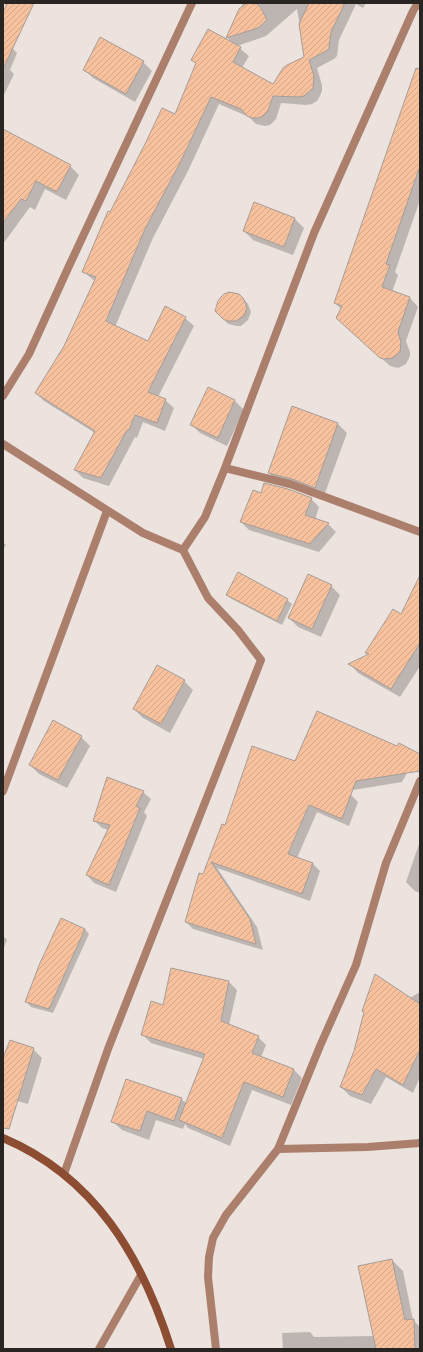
<svg xmlns="http://www.w3.org/2000/svg" width="423" height="1352" font-family="Lora,serif">
  <style>
    .shadow { fill: #0003; fill-rule: evenodd }
    .building { fill: url(#building-hatch); stroke: #a69d98 }
    .lines { fill: none; stroke-linecap: round; stroke-linejoin: round }
    .lane { stroke: #ac7f6d; stroke-width: 8 }
    .street { stroke: #ac7f6d; stroke-width: 8 }
    .secondary { stroke: #8c4d32; stroke-width: 8 }
  </style>
  <defs>
    <pattern id="building-hatch" width="6" height="6" patternUnits="userSpaceOnUse"><rect width="6" height="6" fill="#f8c19e"/><path d="M-1 1l2-2M0 6l6-6M5 7l2-2" fill="none" stroke="#d5a688"/></pattern>
  </defs>
  <rect width="100%" height="100%" fill="#ece3de"/>
  <path class="shadow" d="M 243,3 L 366,3 L 363,8 L 356,4 L 339,40 L 337,56 L 334,59 L 317,68 L 322,85 L 322,91 L 320,96 L 317,101 L 312,104 L 306,105 L 281,103 L 276,119 L 270,125 L 265,126 L 256,124 L 249,117 L 219,104 L 188,171 L 153,238 L 115,327 L 148,342 L 185,318 L 194,326 L 158,397 L 165,400 L 174,408 L 165,431 L 143,422 L 137,438 L 135,437 L 109,486 L 83,478 L 75,470 L 95,433 L 44,401 L 36,393 L 65,347 L 95,281 L 92,279 L 83,271 L 111,213 L 176,115 L 196,64 L 192,60 L 231,42 L 228,38 ZM 297,9 L 305,58 L 274,86 L 242,68 L 249,56 L 237,46 L 266,36 Z
    M 3,42 L 8,44 L 17,53 L 10,70 L 14,74 L 3,97 Z
    M 143,62 L 152,71 L 135,102 L 93,78 L 84,69 Z
    M 420,69 L 420,200 L 395,272 L 398,275 L 392,292 L 410,298 L 418,307 L 406,341 L 410,352 L 410,356 L 406,364 L 398,368 L 390,366 L 346,326 L 342,310 L 335,303 L 410,89 Z
    M 3,130 L 70,166 L 79,175 L 66,200 L 45,189 L 35,210 L 30,207 L 3,244 Z
    M 295,219 L 304,228 L 293,255 L 253,240 L 244,231 Z
    M 243,298 L 248,304 L 251,312 L 248,320 L 241,326 L 237,326 L 228,324 L 216,311 Z
    M 235,401 L 244,410 L 227,446 L 200,433 L 191,424 Z
    M 292,408 L 338,424 L 347,433 L 324,496 L 278,482 L 269,473 Z
    M 261,494 L 311,499 L 319,507 L 315,520 L 328,524 L 336,532 L 319,552 L 249,530 L 241,522 Z
    M 3,542 L 6,545 L 3,550 Z
    M 420,577 L 420,666 L 400,697 L 358,673 L 350,664 L 370,655 L 367,652 L 401,615 Z
    M 331,586 L 340,595 L 321,637 L 298,627 L 289,618 Z
    M 227,595 L 287,600 L 292,604 L 282,625 L 232,599 Z
    M 184,681 L 193,690 L 170,733 L 143,718 L 134,709 Z
    M 81,737 L 90,746 L 67,788 L 39,774 L 30,765 Z
    M 415,759 L 402,782 L 341,792 L 351,795 L 358,802 L 349,826 L 317,812 L 297,858 L 313,864 L 320,871 L 310,901 L 217,868 L 257,927 L 263,950 L 193,929 L 186,922 L 203,875 L 226,826 L 295,762 Z
    M 143,792 L 151,799 L 144,812 L 147,816 L 116,892 L 94,883 L 87,875 L 109,830 L 102,828 L 95,821 Z
    M 420,841 L 420,893 L 415,891 L 406,882 Z
    M 85,929 L 89,934 L 53,1013 L 31,1007 L 27,1002 Z
    M 3,936 L 7,940 L 3,950 Z
    M 229,982 L 237,990 L 229,1025 L 258,1037 L 266,1045 L 261,1057 L 294,1070 L 302,1078 L 291,1105 L 252,1090 L 230,1146 L 188,1128 L 185,1124 L 183,1129 L 156,1120 L 149,1140 L 122,1130 L 112,1121 L 181,1099 L 187,1104 L 204,1059 L 151,1043 L 143,1035 L 164,1006 Z
    M 420,992 L 420,1046 L 418,1053 L 420,1055 L 420,1077 L 413,1093 L 386,1077 L 371,1104 L 350,1096 L 341,1087 L 410,998 Z
    M 33,1049 L 42,1058 L 28,1104 L 3,1097 L 3,1061 Z
    M 392,1260 L 403,1271 L 413,1320 L 420,1327 L 420,1349 L 283,1349 L 282,1333 L 310,1332 L 314,1337 L 374,1336 Z"/>
  <path class="building" d="M 7,3 L 34,3 L 3,69 L 3,13 Z
    M 247,3 L 257,4 L 261,8 L 267,20 L 258,28 L 226,38 L 239,9 Z
    M 309,3 L 345,3 L 331,32 L 329,48 L 326,51 L 309,60 L 314,76 L 313,88 L 304,96 L 298,97 L 273,96 L 268,111 L 262,117 L 257,118 L 252,118 L 247,116 L 241,109 L 211,97 L 180,163 L 145,229 L 106,321 L 148,341 L 165,306 L 186,317 L 148,392 L 166,399 L 157,423 L 135,415 L 129,430 L 127,430 L 101,478 L 74,470 L 95,431 L 35,393 L 64,346 L 96,277 L 82,272 L 108,211 L 110,212 L 146,142 L 162,108 L 175,114 L 196,63 L 191,60 L 208,29 L 241,47 L 233,62 L 273,84 L 283,68 L 287,65 L 304,57 L 299,24 Z
    M 100,37 L 144,61 L 126,94 L 83,70 Z
    M 416,68 L 420,69 L 420,166 L 386,264 L 390,265 L 382,287 L 410,297 L 398,332 L 401,342 L 400,352 L 393,358 L 384,359 L 380,358 L 336,318 L 342,306 L 334,303 Z
    M 3,129 L 71,165 L 57,192 L 36,181 L 26,201 L 21,199 L 3,223 Z
    M 254,202 L 295,218 L 284,247 L 243,231 Z
    M 229,292 L 239,294 L 243,298 L 247,307 L 244,316 L 236,321 L 227,321 L 223,319 L 215,311 L 218,301 L 221,297 L 224,294 Z
    M 208,387 L 235,400 L 218,438 L 190,425 Z
    M 292,406 L 338,423 L 315,488 L 292,479 L 268,473 Z
    M 264,483 L 288,489 L 312,498 L 305,515 L 329,523 L 310,544 L 240,522 L 253,490 L 261,493 Z
    M 238,572 L 288,599 L 277,621 L 226,595 Z
    M 308,574 L 332,585 L 312,629 L 288,618 Z
    M 420,575 L 420,643 L 391,689 L 348,664 L 369,654 L 365,653 L 393,609 L 401,614 Z
    M 157,665 L 185,680 L 161,724 L 133,709 Z
    M 317,711 L 397,746 L 399,743 L 420,754 L 420,771 L 356,781 L 342,819 L 309,805 L 288,854 L 313,863 L 302,894 L 211,862 L 250,919 L 256,944 L 185,922 L 199,873 L 203,874 L 222,824 L 225,825 L 252,746 L 295,761 Z
    M 53,720 L 82,736 L 58,780 L 29,765 Z
    M 107,777 L 144,791 L 136,806 L 140,808 L 109,885 L 86,875 L 110,825 L 93,821 Z
    M 61,918 L 85,929 L 49,1009 L 25,1002 L 40,963 Z
    M 171,968 L 229,981 L 221,1021 L 259,1036 L 252,1053 L 294,1069 L 283,1097 L 244,1082 L 222,1138 L 179,1120 L 205,1054 L 141,1035 L 151,1001 L 163,1005 Z
    M 375,974 L 420,1004 L 420,1050 L 403,1085 L 376,1069 L 362,1095 L 340,1087 L 354,1051 L 364,1012 L 362,1011 Z
    M 10,1040 L 34,1048 L 9,1129 L 3,1128 L 3,1058 Z
    M 126,1079 L 182,1098 L 174,1121 L 147,1111 L 140,1131 L 111,1122 Z
    M 392,1259 L 405,1320 L 414,1319 L 415,1349 L 376,1349 L 358,1266 Z"/>
  <g class="lines">
    <path class="lane" d="M 99,1349 L 141,1275"/>
    <path class="street" d="M 3,396 L 29,354 L 69,266 L 192,3
      M 3,444 L 143,533 L 183,550
      M 225,468 L 290,484 L 420,532
      M 3,791 L 107,511
      M 278,1149 L 368,1147 L 420,1143
      M 64,1174 L 108,1049 L 261,660 L 238,630 L 208,598 L 183,550 L 205,517 L 225,468 L 314,233 L 413,11 L 418,3
      M 216,1349 L 208,1277 L 209,1257 L 213,1238 L 226,1215 L 278,1149 L 320,1046 L 356,965 L 386,863 L 420,781"/>
    <path class="secondary" d="M 3,1138 C 95,1177 142,1257 171,1349"/>
  </g>
  <rect width="423" height="1352" fill="none" stroke="#282523" stroke-width="8"/>
</svg>
